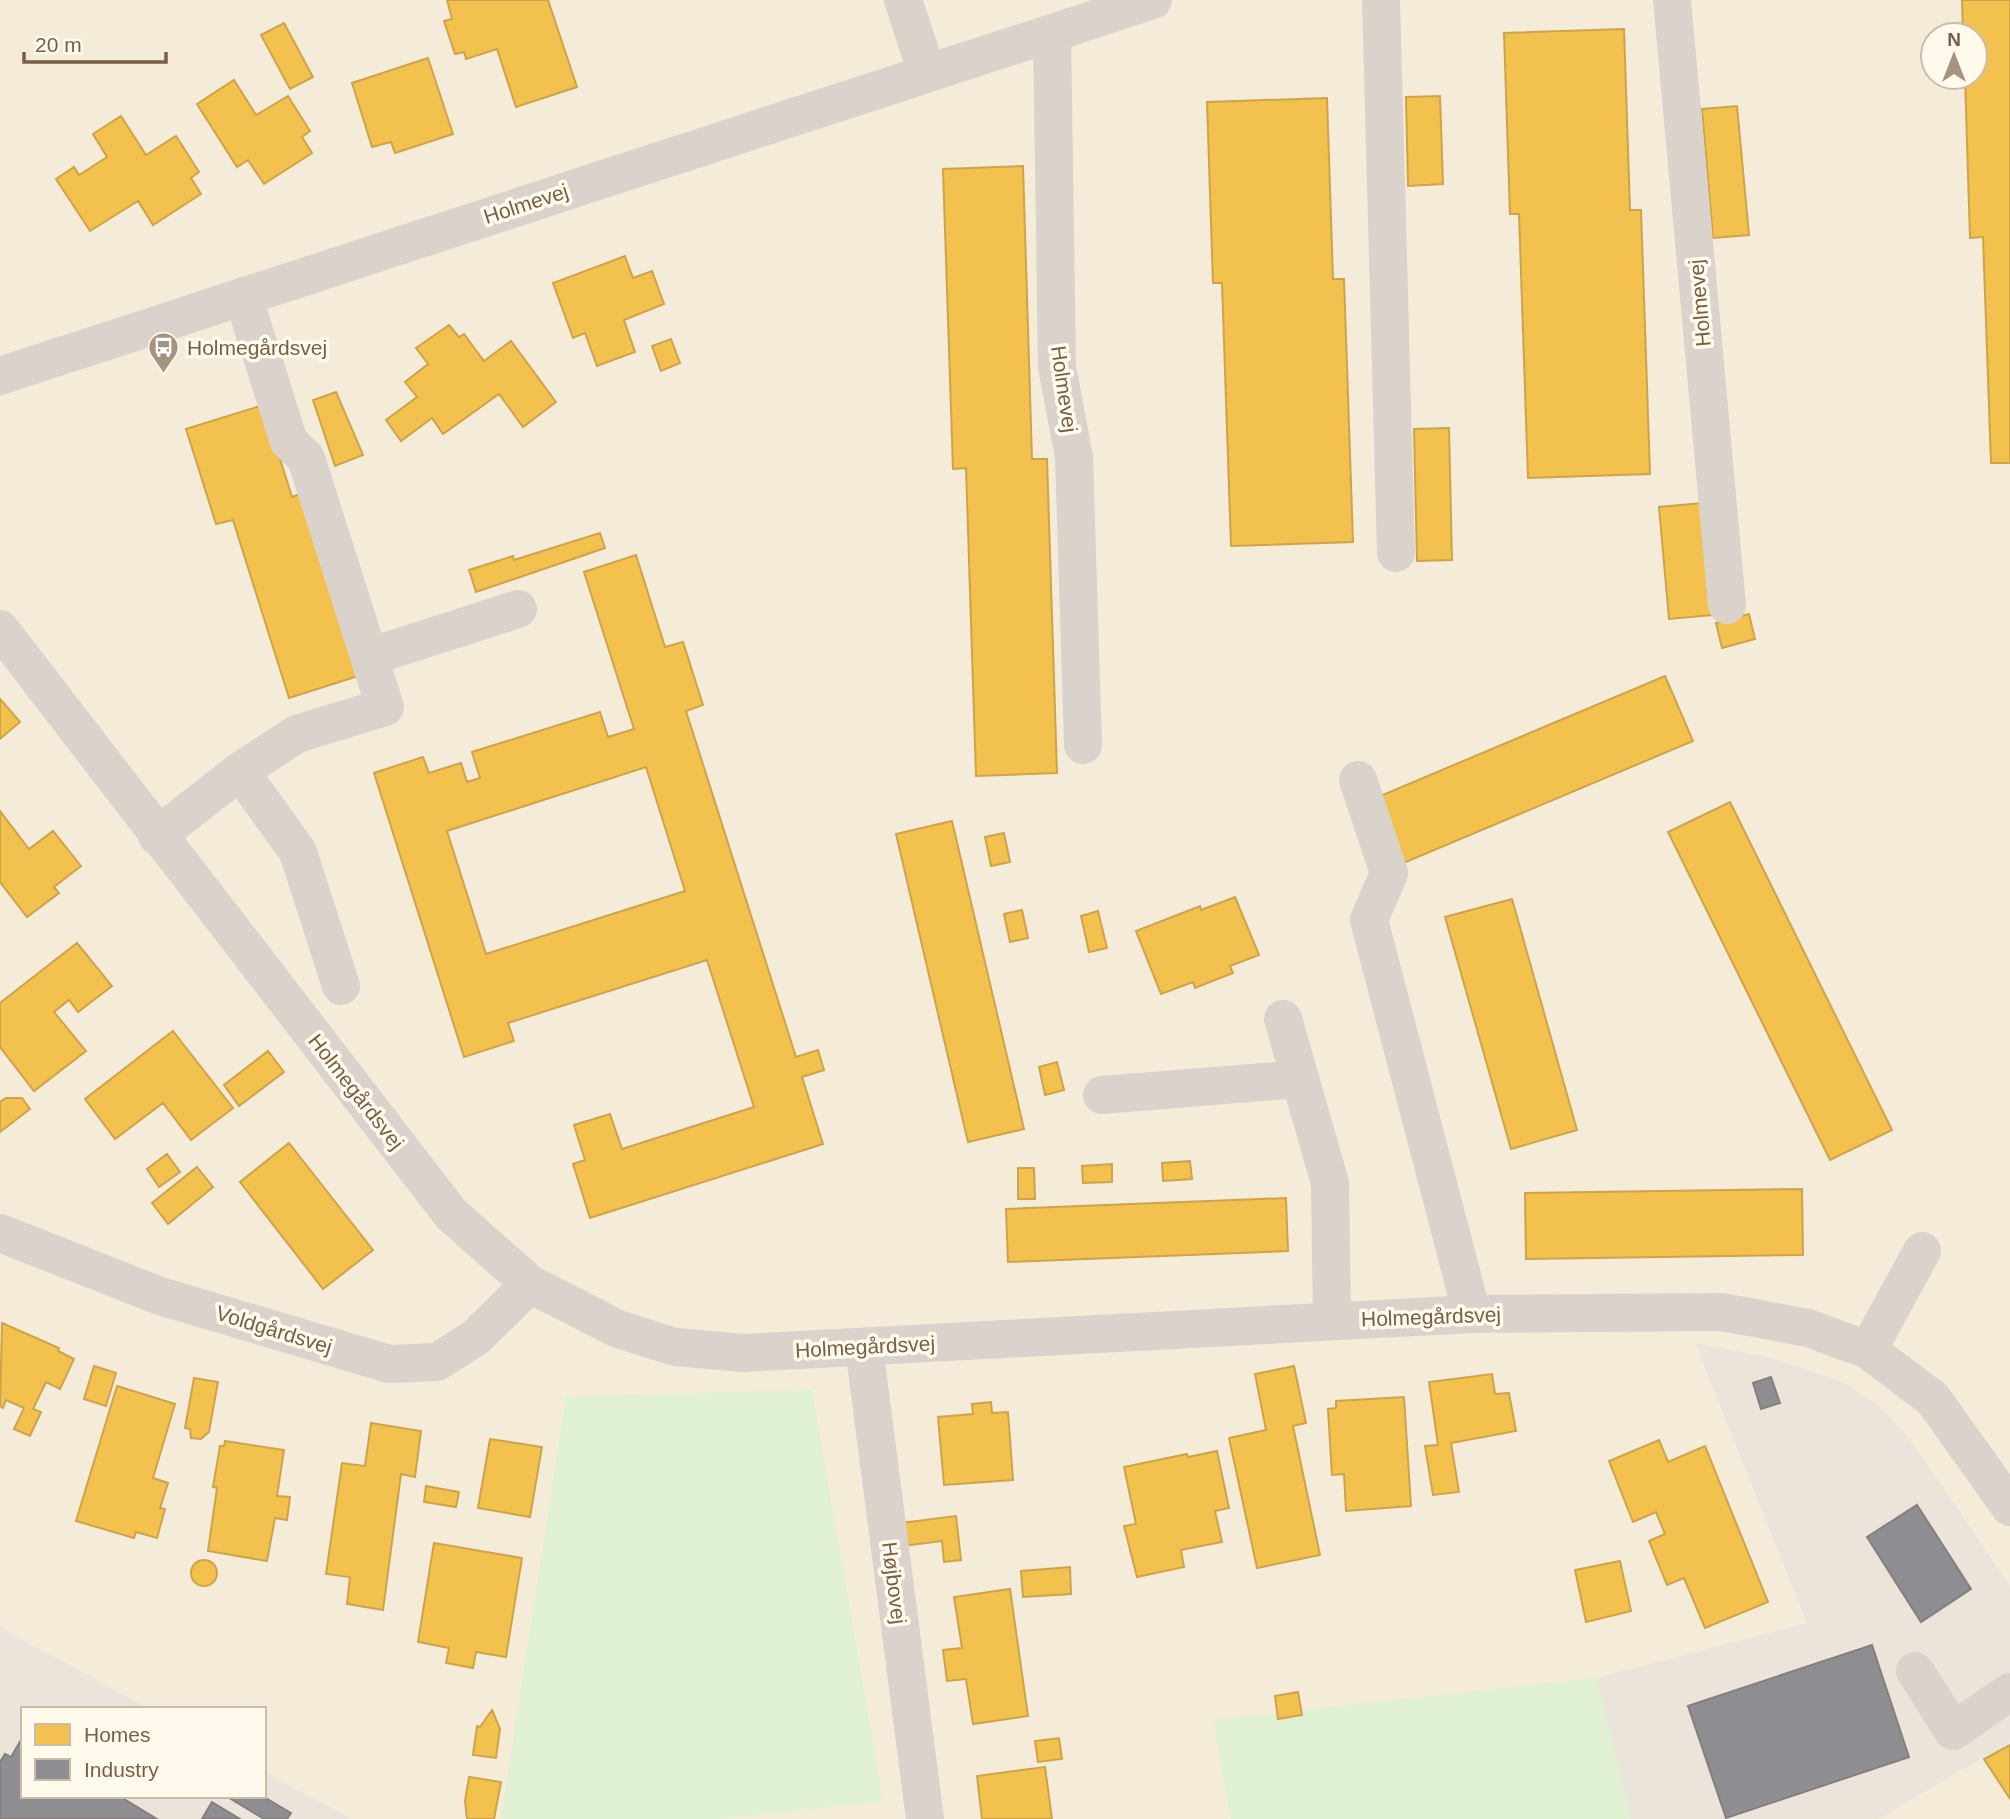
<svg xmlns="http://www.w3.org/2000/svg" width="2010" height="1819" font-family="Arial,sans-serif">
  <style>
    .residential { fill: #f4ebd9; fill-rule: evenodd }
    .industrial { fill: #ebe4da }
    .green { fill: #e0f0d3 }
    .homes { fill: #f2c14e; stroke: #cda44c; stroke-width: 2; fill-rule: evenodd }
    .industry { fill: #8d8d92; stroke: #877f7c; stroke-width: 2 }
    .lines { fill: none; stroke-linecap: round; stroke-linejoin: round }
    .minor { stroke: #dad3cc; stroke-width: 38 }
    .labels { text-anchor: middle; stroke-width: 7; stroke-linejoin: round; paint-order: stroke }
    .street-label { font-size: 21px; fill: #785f47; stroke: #fffaeb }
    .poi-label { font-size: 21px; fill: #785f47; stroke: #fffaeb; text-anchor: start }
  </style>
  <rect width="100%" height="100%" fill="#f8f4ea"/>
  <path class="residential" d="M 0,0 L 2010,0 L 2010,1819 L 352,1819 L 264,1771 L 264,1709 L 150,1709 L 0,1627 ZM 1933,35 L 1975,35 L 1975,77 L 1933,77 Z"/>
  <path class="industrial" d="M 1695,1343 L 1772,1358 L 1843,1382 L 1882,1408 L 1914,1445 L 2010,1586 L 2010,1742 L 1878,1819 L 1631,1819 L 1596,1678 L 1807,1623 Z
    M 0,1627 L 150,1709 L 23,1709 L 23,1796 L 264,1796 L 264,1771 L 352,1819 L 0,1819 Z"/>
  <path class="green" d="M 812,1390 L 883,1801 L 718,1819 L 501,1819 L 566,1397 Z
    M 1596,1678 L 1631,1819 L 1231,1819 L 1213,1720 Z"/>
  <path class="homes" d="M 447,0 L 548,0 L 577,87 L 516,107 L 497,49 L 466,59 L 464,52 L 455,54 L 444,21 L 452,19 Z
    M 1962,0 L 2010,0 L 2010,463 L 1991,463 L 1983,237 L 1970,238 L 1965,77 L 1975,77 L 1975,35 L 1963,35 Z
    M 284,23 L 313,77 L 290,89 L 261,35 Z
    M 1624,29 L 1630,210 L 1641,210 L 1650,474 L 1528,478 L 1519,214 L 1510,214 L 1504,33 Z
    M 428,58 L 453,134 L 395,153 L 391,142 L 372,147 L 352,83 Z
    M 234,80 L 256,115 L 288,96 L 310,131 L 302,137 L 312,153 L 264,184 L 248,160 L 237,167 L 197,104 Z
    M 1440,96 L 1443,184 L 1408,186 L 1406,97 Z
    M 1327,98 L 1333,279 L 1344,279 L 1353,542 L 1231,546 L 1222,283 L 1213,283 L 1207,102 Z
    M 1737,106 L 1749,235 L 1713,238 L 1702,109 Z
    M 121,116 L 146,155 L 176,136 L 199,172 L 191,178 L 201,194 L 153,225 L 138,201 L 90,231 L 56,179 L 74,167 L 79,175 L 107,157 L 93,134 Z
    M 1023,166 L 1032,459 L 1047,459 L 1057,773 L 976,776 L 966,468 L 953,469 L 943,169 Z
    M 625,256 L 633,278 L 652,271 L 664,304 L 624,320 L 635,352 L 597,366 L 585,333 L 573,338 L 553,283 Z
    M 449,325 L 459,337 L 464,334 L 484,361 L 511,341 L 556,402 L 523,427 L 499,394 L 443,434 L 432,418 L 401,441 L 386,420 L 417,397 L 405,382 L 428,364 L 416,348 Z
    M 671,339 L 680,363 L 661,371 L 652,346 Z
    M 336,392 L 363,455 L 335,466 L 313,400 Z
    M 263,405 L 292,497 L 300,494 L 358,676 L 289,698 L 233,520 L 216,524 L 186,429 Z
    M 1449,428 L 1452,560 L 1417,561 L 1414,429 Z
    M 1702,503 L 1712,615 L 1669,619 L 1659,507 Z
    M 600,533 L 605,548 L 476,592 L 469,570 L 513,556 L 514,560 Z
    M 636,555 L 665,647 L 683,642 L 703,705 L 686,711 L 796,1057 L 818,1050 L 824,1070 L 802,1077 L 823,1144 L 590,1218 L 573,1164 L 585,1160 L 574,1125 L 610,1114 L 622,1149 L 754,1107 L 707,960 L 508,1023 L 514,1041 L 464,1057 L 374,773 L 423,757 L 429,773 L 461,763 L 467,782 L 480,778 L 472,752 L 600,712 L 608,737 L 634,729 L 584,572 ZM 646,767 L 685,891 L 486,954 L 447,831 Z
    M 1749,614 L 1755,639 L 1722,648 L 1716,623 Z
    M 1665,676 L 1693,741 L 1394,867 L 1366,802 Z
    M 0,699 L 20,722 L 0,739 Z
    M 1730,802 L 1892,1130 L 1830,1160 L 1668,832 Z
    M 0,811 L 29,849 L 53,831 L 81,866 L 54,887 L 59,893 L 27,917 L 0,882 Z
    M 952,821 L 1024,1129 L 968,1142 L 896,834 Z
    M 1004,833 L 1010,862 L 991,866 L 985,837 Z
    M 1235,897 L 1259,955 L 1230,966 L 1233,973 L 1195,988 L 1193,982 L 1161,994 L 1136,931 L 1200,906 L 1201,910 Z
    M 1512,899 L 1577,1130 L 1511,1149 L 1445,917 Z
    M 1022,910 L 1028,938 L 1010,942 L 1004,914 Z
    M 1098,911 L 1107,948 L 1089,952 L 1081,916 Z
    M 77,943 L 112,986 L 78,1012 L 69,1000 L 54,1012 L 86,1051 L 34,1091 L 0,1047 L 0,1003 Z
    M 173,1031 L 233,1108 L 191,1140 L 163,1103 L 115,1139 L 85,1099 Z
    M 268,1051 L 284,1072 L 239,1106 L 224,1085 Z
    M 1057,1062 L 1064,1090 L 1045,1095 L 1039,1067 Z
    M 6,1098 L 22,1098 L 30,1109 L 0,1132 L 0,1102 Z
    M 289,1143 L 373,1250 L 323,1289 L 240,1182 Z
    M 167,1154 L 180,1172 L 159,1187 L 147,1169 Z
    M 1190,1161 L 1192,1179 L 1163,1181 L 1162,1163 Z
    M 1112,1164 L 1112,1182 L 1083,1183 L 1082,1166 Z
    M 197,1167 L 213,1187 L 168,1224 L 152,1203 Z
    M 1018,1168 L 1034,1168 L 1035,1199 L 1018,1199 Z
    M 1802,1189 L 1803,1255 L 1526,1259 L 1525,1193 Z
    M 1286,1198 L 1288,1251 L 1008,1262 L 1006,1209 Z
    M 2,1323 L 59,1348 L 58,1351 L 74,1359 L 60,1389 L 46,1382 L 33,1409 L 41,1412 L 30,1436 L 14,1429 L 24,1408 L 6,1400 L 3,1408 L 0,1406 Z
    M 94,1366 L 116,1373 L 106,1406 L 84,1399 Z
    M 1294,1366 L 1306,1423 L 1293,1426 L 1320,1555 L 1257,1568 L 1229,1438 L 1266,1430 L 1255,1374 Z
    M 1492,1374 L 1495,1394 L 1509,1393 L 1516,1431 L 1451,1443 L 1459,1492 L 1433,1495 L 1425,1446 L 1438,1445 L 1429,1382 Z
    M 194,1378 L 218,1382 L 209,1432 L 201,1439 L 191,1438 L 190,1429 L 185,1428 Z
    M 117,1386 L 175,1404 L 153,1478 L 168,1483 L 160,1508 L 165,1509 L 157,1538 L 136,1532 L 134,1538 L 76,1521 Z
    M 1404,1397 L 1411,1506 L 1346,1511 L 1344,1474 L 1332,1475 L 1328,1409 L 1336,1408 L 1336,1401 Z
    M 991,1402 L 992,1413 L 1008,1412 L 1013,1480 L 944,1485 L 938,1417 L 973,1414 L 972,1404 Z
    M 371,1423 L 421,1431 L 415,1477 L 401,1474 L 383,1610 L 347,1604 L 350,1577 L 326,1574 L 342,1463 L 365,1466 Z
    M 490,1439 L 542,1447 L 530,1517 L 478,1508 Z
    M 1659,1440 L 1668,1462 L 1705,1446 L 1768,1602 L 1705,1628 L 1684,1578 L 1667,1585 L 1649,1541 L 1665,1534 L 1656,1512 L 1633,1522 L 1609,1461 Z
    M 225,1441 L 284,1450 L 277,1496 L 290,1497 L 287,1520 L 275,1518 L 267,1561 L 208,1551 L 217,1488 L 213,1487 L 220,1446 L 224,1446 Z
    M 1217,1451 L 1229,1508 L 1215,1511 L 1222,1542 L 1181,1550 L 1184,1567 L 1137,1577 L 1124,1526 L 1136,1524 L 1124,1467 L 1187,1454 L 1188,1457 Z
    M 426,1486 L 459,1492 L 456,1507 L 424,1502 Z
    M 956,1516 L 961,1560 L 944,1562 L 942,1541 L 903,1546 L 900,1523 Z
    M 434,1543 L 522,1558 L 506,1657 L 476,1652 L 473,1668 L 446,1663 L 449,1648 L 418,1642 Z
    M191 1573a13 13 0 1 1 26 0a13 13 0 1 1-26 0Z
    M 1620,1561 L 1631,1611 L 1586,1622 L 1575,1570 Z
    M 1070,1567 L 1071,1594 L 1023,1597 L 1021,1571 Z
    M 1010,1589 L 1028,1716 L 973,1724 L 966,1679 L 947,1681 L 943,1650 L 962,1648 L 954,1597 Z
    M 1298,1692 L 1302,1715 L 1278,1719 L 1275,1696 Z
    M 492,1710 L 500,1729 L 496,1758 L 473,1755 L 477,1726 L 480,1727 Z
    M 1059,1738 L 1062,1759 L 1038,1762 L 1035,1741 Z
    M 2010,1745 L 2010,1799 L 1984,1759 Z
    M 1045,1767 L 1052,1819 L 982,1819 L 977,1776 Z
    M 469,1777 L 501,1782 L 494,1819 L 467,1819 L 465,1801 Z"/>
  <path class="industry" d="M 1771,1377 L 1780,1403 L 1761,1409 L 1753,1383 Z
    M 1917,1505 L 1971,1589 L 1921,1622 L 1867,1537 Z
    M 1872,1645 L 1909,1757 L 1726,1818 L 1688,1706 Z
    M 22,1738 L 23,1796 L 119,1796 L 157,1819 L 0,1819 L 0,1762 L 5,1754 L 11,1757 Z
    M 226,1796 L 262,1796 L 291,1813 L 287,1819 L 264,1819 Z
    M 212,1802 L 240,1819 L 202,1819 Z"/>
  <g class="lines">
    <path class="minor" d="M 903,0 L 927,73
      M 1381,0 L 1396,553
      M 1672,0 L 1727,605
      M 1052,33 L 1057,367 L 1074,457 L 1083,745
      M 0,376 L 1153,0
      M 0,629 L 451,1214 L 530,1284 L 618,1329 L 675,1347 L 743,1353 L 1472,1314 L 1722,1312 L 1808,1328 L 1868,1350 L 1933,1399 L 2010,1507
      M 369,657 L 518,609
      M 240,771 L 298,852 L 341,986
      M 1358,780 L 1389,873 L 1369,920 L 1472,1314
      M 157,836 L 240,771 L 297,734 L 385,707 L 306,458 L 289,442 L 243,296
      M 1283,1019 L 1330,1183 L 1332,1321
      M 1102,1095 L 1300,1079
      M 0,1233 L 160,1296 L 389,1364 L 437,1362 L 475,1338 L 530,1284
      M 864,1347 L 925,1819
      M 1868,1350 L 1922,1251
      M 1915,1671 L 1953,1731 L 2010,1692"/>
  </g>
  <defs>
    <symbol id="bus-pin" viewBox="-11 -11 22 30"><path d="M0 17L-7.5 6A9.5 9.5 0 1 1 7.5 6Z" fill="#a59380" stroke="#fffaeb"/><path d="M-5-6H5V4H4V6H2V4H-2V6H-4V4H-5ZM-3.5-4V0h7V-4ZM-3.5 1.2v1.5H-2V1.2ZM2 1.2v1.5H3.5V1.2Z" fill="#fff"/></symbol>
  </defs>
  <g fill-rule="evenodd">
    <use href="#bus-pin" x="146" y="330" width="35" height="47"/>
  </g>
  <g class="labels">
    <g class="street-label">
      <text transform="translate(526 204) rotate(-18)" y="7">Holmevej</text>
      <text transform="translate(1700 303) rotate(-95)" y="7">Holmevej</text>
      <text transform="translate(1064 389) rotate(82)" y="7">Holmevej</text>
      <text transform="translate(356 1092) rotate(52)" y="7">Holmegårdsvej</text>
      <text transform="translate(1431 1317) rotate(-2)" y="7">Holmegårdsvej</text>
      <text transform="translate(274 1330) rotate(17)" y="7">Voldgårdsvej</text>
      <text transform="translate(865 1347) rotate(-3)" y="7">Holmegårdsvej</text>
      <text transform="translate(894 1583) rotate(83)" y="7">Højbovej</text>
    </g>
    <g class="poi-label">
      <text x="187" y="355">Holmegårdsvej</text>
    </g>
  </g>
  <rect x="21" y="1707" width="245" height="91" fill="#fffaeb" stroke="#c9bca9" stroke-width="2"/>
  <rect x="35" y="1724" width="35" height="21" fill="#f2c14e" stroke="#c9bca9" stroke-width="2"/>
  <text x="84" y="1742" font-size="21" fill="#785f47">Homes</text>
  <rect x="35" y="1759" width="35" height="21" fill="#8d8d92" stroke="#c9bca9" stroke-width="2"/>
  <text x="84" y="1777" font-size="21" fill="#785f47">Industry</text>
  <g transform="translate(1954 56)"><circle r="33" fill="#fffaeb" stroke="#c9bca9" stroke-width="2"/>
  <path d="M0-5L12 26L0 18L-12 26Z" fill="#a59380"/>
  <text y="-10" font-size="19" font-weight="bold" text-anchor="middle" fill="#785f47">N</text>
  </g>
  <path d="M24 52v10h142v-10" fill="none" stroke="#785f47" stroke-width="3.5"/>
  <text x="35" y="52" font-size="21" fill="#785f47" stroke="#fffaeb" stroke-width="5" paint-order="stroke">20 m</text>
</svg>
